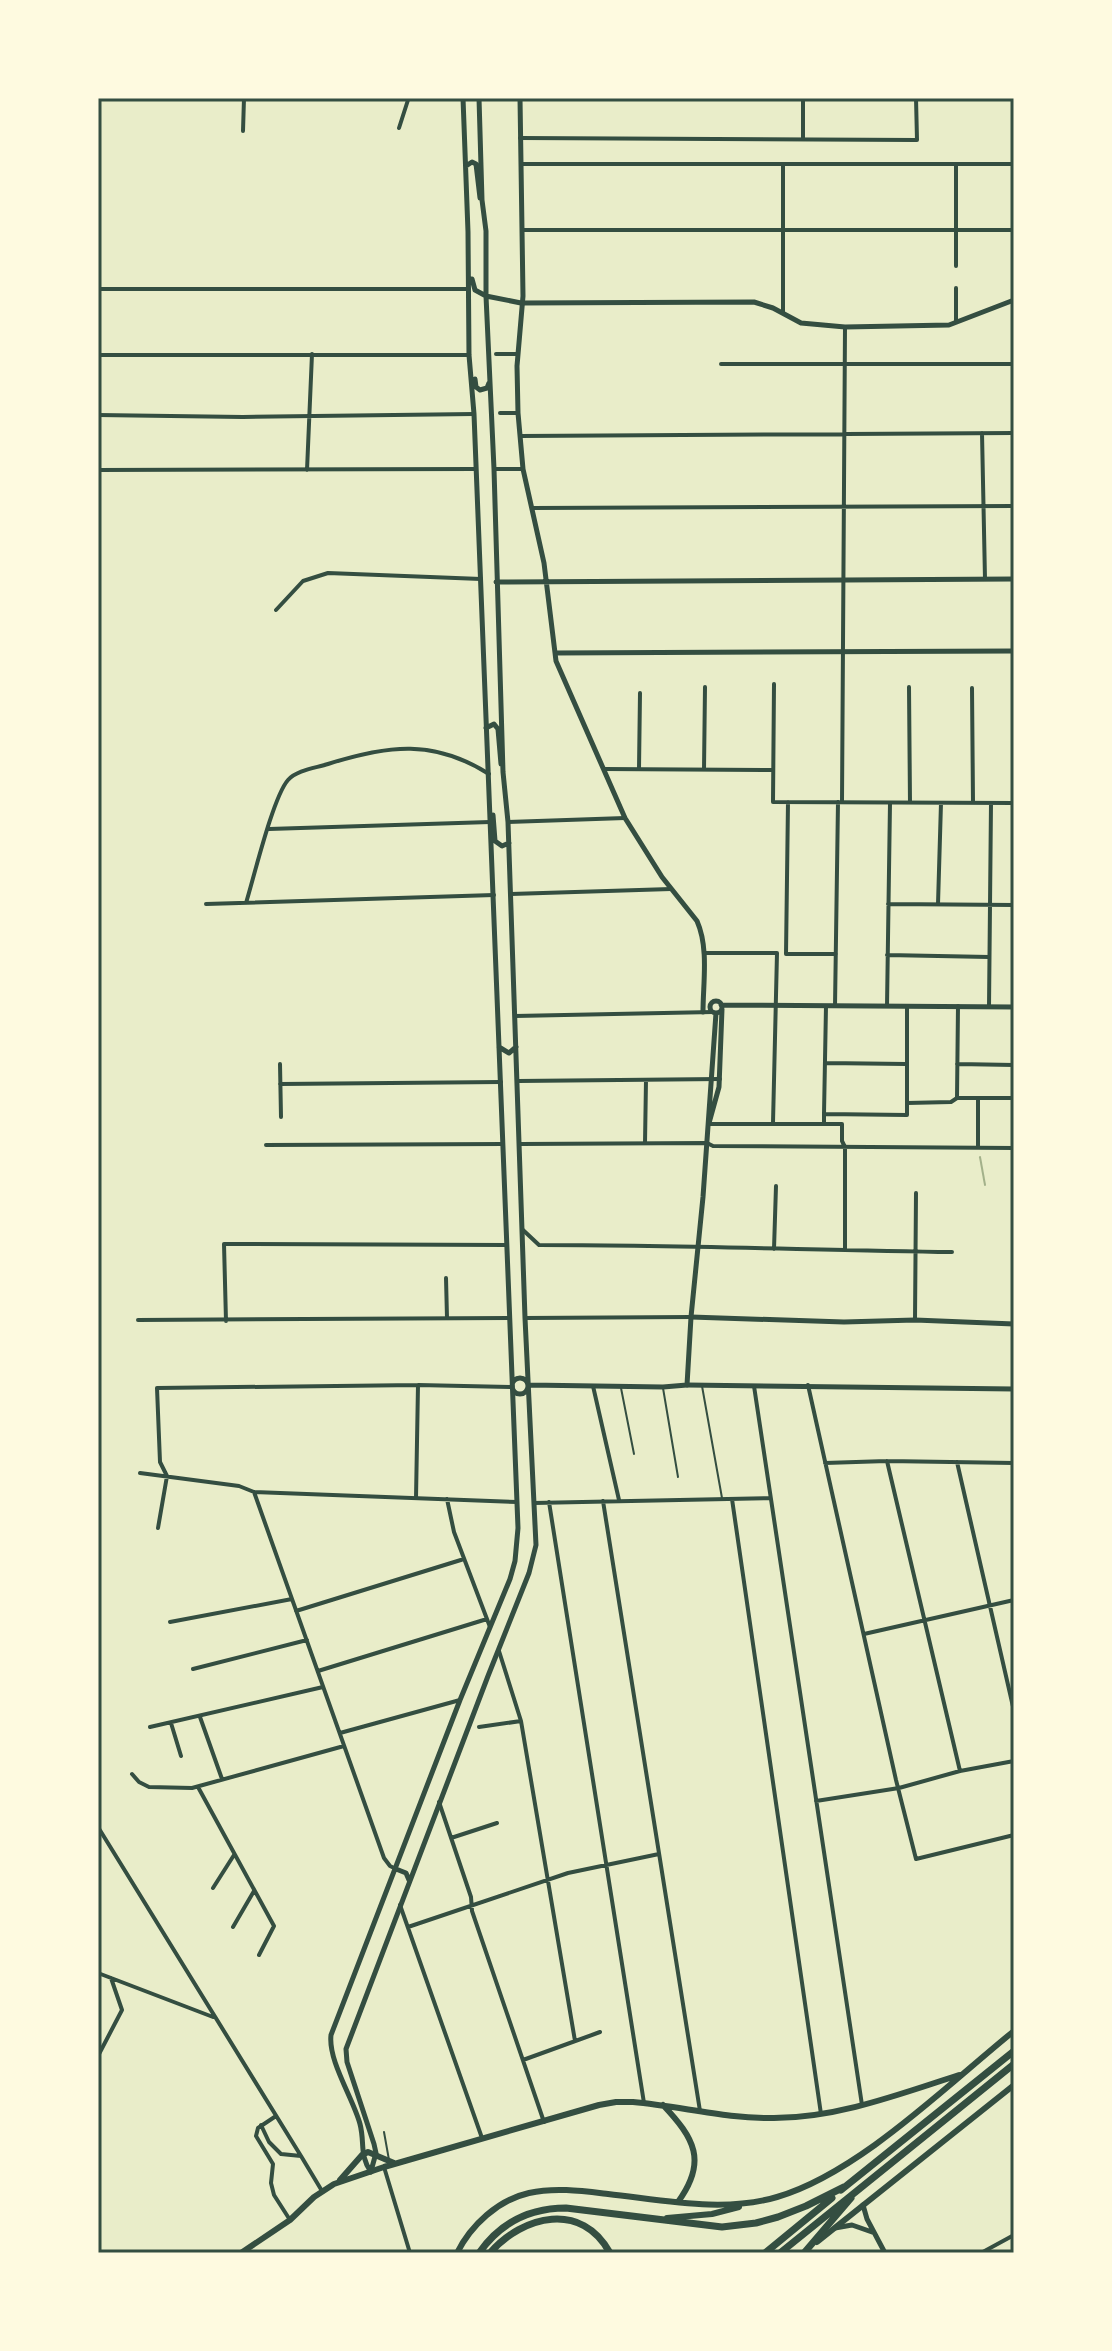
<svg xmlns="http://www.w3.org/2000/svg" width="1112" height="2351" font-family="'DejaVu Sans',sans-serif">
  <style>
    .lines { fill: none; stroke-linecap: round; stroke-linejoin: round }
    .stream { stroke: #a3b18a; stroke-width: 2 }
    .service { stroke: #344e41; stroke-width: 2 }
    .minor { stroke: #344e41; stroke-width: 4 }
    .tertiary { stroke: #344e41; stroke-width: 5 }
    .secondary { stroke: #344e41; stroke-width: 5 }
    .primary { stroke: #344e41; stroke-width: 6 }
    .motorway { stroke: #344e41; stroke-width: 7 }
    .neatline { fill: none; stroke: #344e41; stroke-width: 3 }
  </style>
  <rect width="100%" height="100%" fill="#e9edc9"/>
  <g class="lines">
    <path class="stream" d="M 980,1157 L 985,1185"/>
    <path class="service" d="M 702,1386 L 722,1498
      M 621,1388 L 634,1454
      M 663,1388 L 678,1477
      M 384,2132 L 389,2160"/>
    <path class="minor" d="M 98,98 L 409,99
      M 399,128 L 408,100
      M 243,131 L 244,98
      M 520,138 L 917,140 L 916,98
      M 803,139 L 803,98
      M 521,164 L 1014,164
      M 522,230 L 1014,230
      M 956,266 L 956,165
      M 956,288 L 956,322
      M 98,289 L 469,289
      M 783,313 L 783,164
      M 496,354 L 518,354
      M 98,355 L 469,355
      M 721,364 L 1014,364
      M 500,413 L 518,413
      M 98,415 L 243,417 L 474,414
      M 982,433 L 985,579
      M 520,436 L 1014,433
      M 494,469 L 523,469
      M 98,470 L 476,469
      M 307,470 L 312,354
      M 532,508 L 1014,506
      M 276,610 L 303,581 L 328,573 L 481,579
      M 774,684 L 773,802 L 1014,803
      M 909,687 L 910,803
      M 972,688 L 973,802
      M 604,769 L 773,770
      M 639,769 L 640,693
      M 704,770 L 705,687
      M 842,802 L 845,327
      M 508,822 L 625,818
      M 269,829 L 490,822
      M 511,894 L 671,889
      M 246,903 C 254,877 273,797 288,780 C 297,770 316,768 328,764 C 388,745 434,739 489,774
      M 206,904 L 494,895
      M 888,904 L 1014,905
      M 938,904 L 941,803
      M 704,953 L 777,953
      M 786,954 L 788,802
      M 786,954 L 836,954
      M 887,955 L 989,957
      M 835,1006 L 838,802
      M 887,1006 L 890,803
      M 989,1007 L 991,803
      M 515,1016 L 713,1012
      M 825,1063 L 906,1064
      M 280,1064 L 281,1117
      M 957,1064 L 1014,1065
      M 518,1081 L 720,1079
      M 280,1084 L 501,1082
      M 957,1098 L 958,1006
      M 907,1103 L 951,1102 L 957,1098 L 1014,1098
      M 824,1114 L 826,1006
      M 773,1123 L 777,953
      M 709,1124 L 842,1124 L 842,1141 L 845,1147 L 845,1250
      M 824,1124 L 824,1114 L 907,1115 L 907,1006
      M 645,1143 L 646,1080
      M 521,1144 L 707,1143 L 713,1146 L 1014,1148
      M 266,1145 L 503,1144
      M 978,1148 L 978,1098
      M 523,1230 L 539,1245 C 677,1245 814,1250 952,1252
      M 774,1249 L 776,1186
      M 446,1278 L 447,1318
      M 525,1318 L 691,1317
      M 138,1320 L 509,1318
      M 915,1320 L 916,1193
      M 226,1321 L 224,1244 L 506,1245
      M 808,1385 L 896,1780 L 916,1859 L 1014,1835
      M 593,1386 L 619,1500
      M 754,1386 L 862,2105
      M 887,1461 L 960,1771
      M 957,1462 L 1014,1711
      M 825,1463 L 887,1461 L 1014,1463
      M 140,1473 L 239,1486 L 254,1492 L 517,1502
      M 254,1492 L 384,1858 L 390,1866 L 396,1869
      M 416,1498 L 418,1385
      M 447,1499 L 454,1532 L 490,1627
      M 732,1499 L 821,2114
      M 603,1501 L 700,2111
      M 549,1502 L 644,2103
      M 534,1503 L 770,1498
      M 158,1528 L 167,1476 L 160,1462 L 157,1388 L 418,1385 L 511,1387
      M 296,1611 L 464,1559
      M 170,1622 L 292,1599
      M 864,1634 L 1014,1600
      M 499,1651 L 521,1721 L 575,2041
      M 193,1669 L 307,1640
      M 318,1671 L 487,1619
      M 200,1717 L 222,1779
      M 171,1723 L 181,1756
      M 150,1727 L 323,1687
      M 479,1727 L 521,1721
      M 340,1733 L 460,1700
      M 132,1774 L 139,1782 L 149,1787 L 192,1788 L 344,1746
      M 198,1787 L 274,1926 L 259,1955
      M 816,1801 L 899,1788 L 960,1771 L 1014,1761
      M 439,1802 L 471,1897 L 472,1911 L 544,2122
      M 98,1827 L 301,2156
      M 451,1838 L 497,1823
      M 213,1888 L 234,1855
      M 400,1905 L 482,2138
      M 233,1927 L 254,1891
      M 408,1927 L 568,1873 L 659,1854
      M 98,1973 L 213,2017
      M 98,2056 L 122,2010 L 111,1978
      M 523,2060 L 600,2032
      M 276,2116 L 258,2128 L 256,2136 L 273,2164 L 271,2183 L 274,2195 L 290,2220
      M 261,2125 L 269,2142 L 281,2154 L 301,2156 L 322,2191
      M 384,2167 L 410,2253
      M 981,2253 L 1014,2235"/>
    <path class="tertiary" d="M 520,98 L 523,296 L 517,366 L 518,413 L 523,469 L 544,563 L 556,661 L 625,818 L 662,877 L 697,921 C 709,948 703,983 703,1012
      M 496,582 L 1014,579
      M 555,653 L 1014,651
      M 691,1317 L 844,1322 L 915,1320 L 1014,1324
      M 687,1385 L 1014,1389"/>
    <path class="secondary" d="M 466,166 L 472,162 L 476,164 L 480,198
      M 472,279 L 475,290 L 486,296 L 521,303 L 754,302 L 773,308 L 801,323 L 845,327 L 949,325 L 1014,300
      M 475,379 L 476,387 L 480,390 L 487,388 L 489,383
      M 486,728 L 494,724 L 498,729 L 501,764
      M 493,815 L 495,841 L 502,846 L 509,843
      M710 1007a6 6 0 1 1 12 0a6 6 0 1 1-12 0Z
      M 721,1005 L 1014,1007
      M 499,1047 L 509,1053 L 516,1047
      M 709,1123 L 719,1087 L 722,1009
      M512 1386a8 8 0 1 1 16 0a8 8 0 1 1-16 0Z
      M 529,1385 L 663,1387 L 687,1385 L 691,1317 L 703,1197 L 716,1013
      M 396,1869 L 406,1873 L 409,1880
      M 371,2171 L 376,2153 L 374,2144 L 347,2062 L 346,2049 L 488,1676 L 529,1573 L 536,1545 L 525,1318 L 508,822 L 503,772 L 494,469 L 486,296 L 486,231 L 482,200 L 479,98
      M 371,2172 C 359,2155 365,2143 360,2124 C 353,2098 328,2061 331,2035 L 460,1700 L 510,1579 L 515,1561 L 518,1528 L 474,414 L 469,355 L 468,232 L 463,98
      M 863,2205 L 867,2219 L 885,2253
      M 835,2228 L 852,2225 L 872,2232"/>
    <path class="primary" d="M 663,2105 C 694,2138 708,2161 678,2202
      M 340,2180 L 362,2155 L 368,2152 L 394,2163
      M 667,2218 L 712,2214 L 739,2207
      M 817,2242 L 1014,2085
      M 241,2253 L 290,2220 L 314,2197 L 334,2184 L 384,2167 L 599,2105 L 616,2102 L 633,2102 C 680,2106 727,2119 774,2118 C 837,2118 900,2094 959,2075
      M 457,2253 C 471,2225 498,2200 529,2193 C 555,2187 583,2191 608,2194 C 663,2200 723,2213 777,2197 C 859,2173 947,2085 1014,2031"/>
    <path class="motorway" d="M 841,2190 L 1014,2051
      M 479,2253 C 500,2223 529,2208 566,2208 L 722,2227 L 756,2223 L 778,2217 L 806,2206 L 844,2187
      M 490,2253 C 523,2215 582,2201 610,2253
      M 765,2253 L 832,2198
      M 780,2253 L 1014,2064
      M 804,2253 L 851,2198"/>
  </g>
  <rect width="1112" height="2351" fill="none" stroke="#fefae0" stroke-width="200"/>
  <rect x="100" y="100" width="912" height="2151" class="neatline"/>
</svg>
